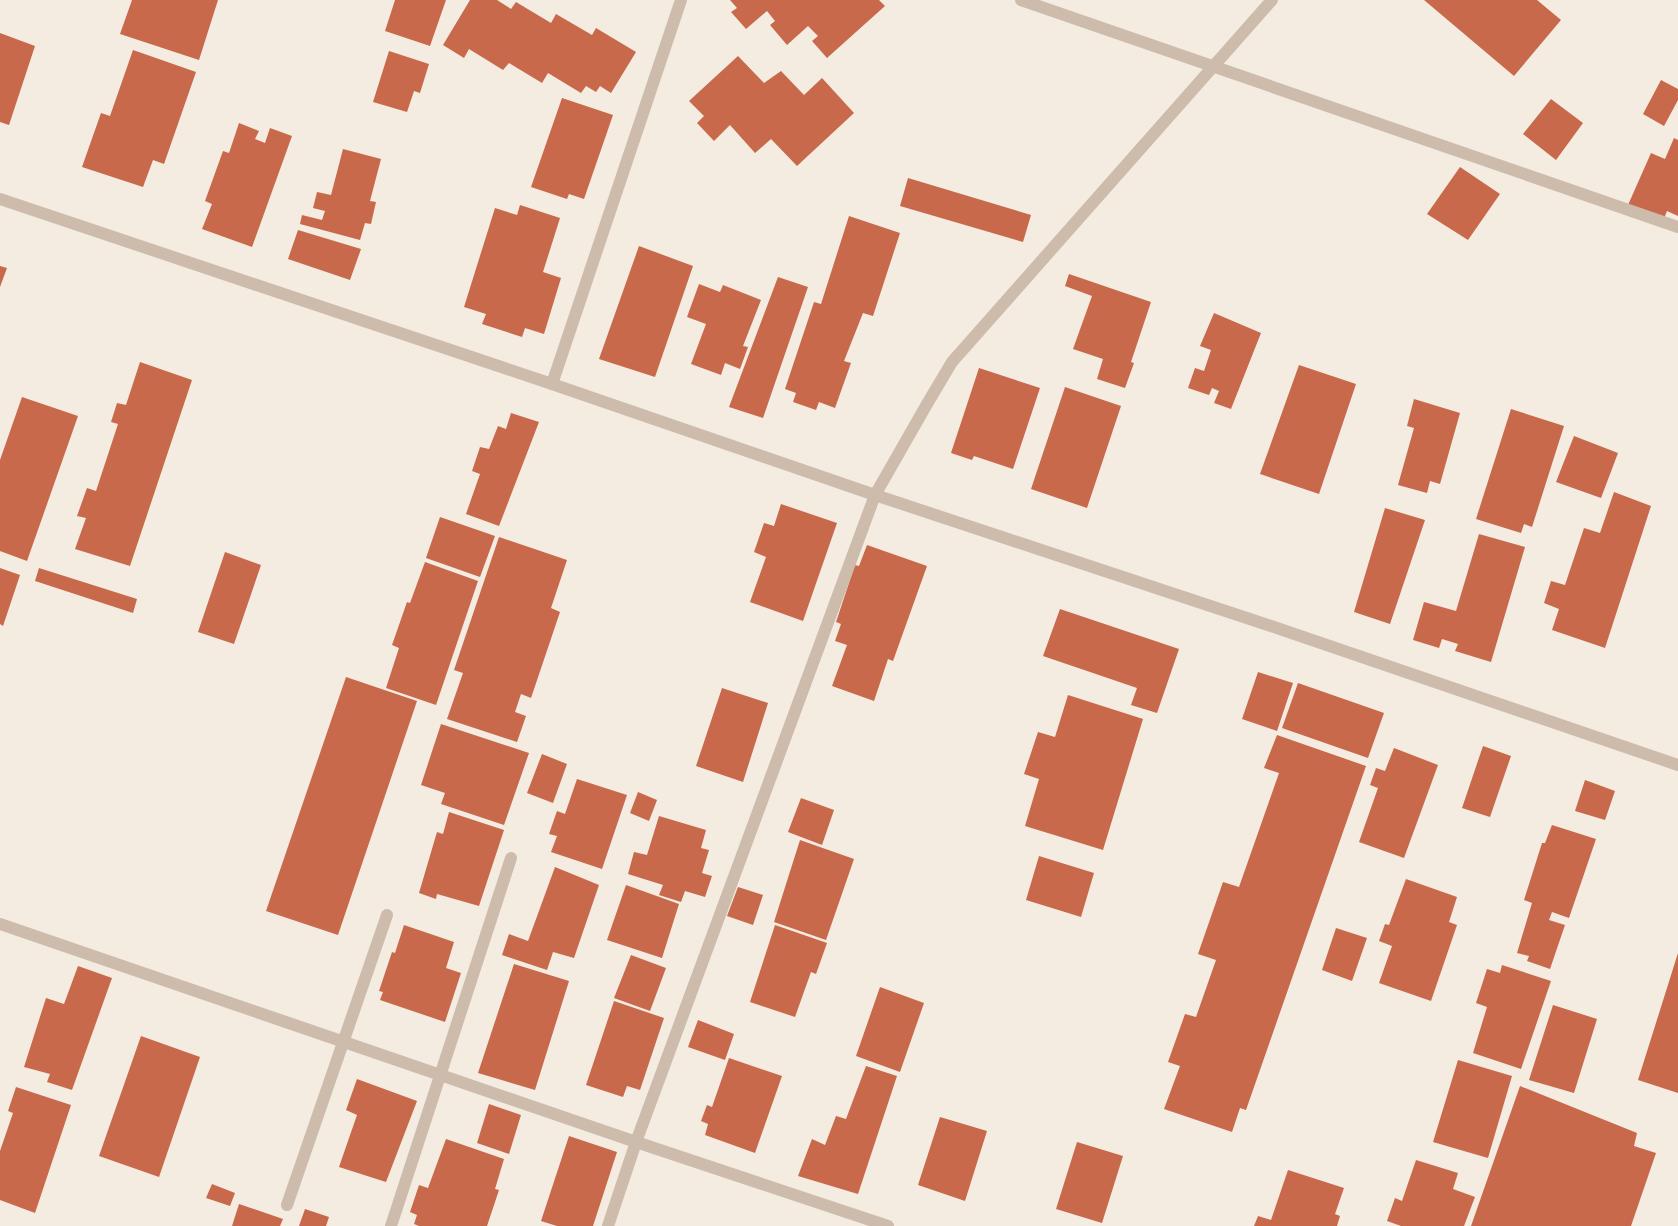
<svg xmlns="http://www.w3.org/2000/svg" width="1678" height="1226" font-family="'Nunito Sans',sans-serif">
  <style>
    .building { fill: #c8694b }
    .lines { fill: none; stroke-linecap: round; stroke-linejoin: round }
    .minor { stroke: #cdbbac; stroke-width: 12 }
    .tertiary { stroke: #cdbbac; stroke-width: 12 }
  </style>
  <rect width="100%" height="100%" fill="#f4ebe1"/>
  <path class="building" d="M 132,0 L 218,0 L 199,60 L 120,34 Z
    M 395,0 L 446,0 L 430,46 L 385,31 Z
    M 470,0 L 497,0 L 511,9 L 516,2 L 551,23 L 556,14 L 592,35 L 596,28 L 636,52 L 611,93 L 600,86 L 596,92 L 586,86 L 581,93 L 548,73 L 542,83 L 509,63 L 503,70 L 469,49 L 464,58 L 443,45 Z
    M 730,0 L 879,0 L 885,6 L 827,58 L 812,41 L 818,36 L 808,26 L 787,45 L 770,25 L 775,21 L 767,11 L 746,29 L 731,12 L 737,8 Z
    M 1424,0 L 1537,0 L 1561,20 L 1514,76 Z
    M 0,33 L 35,46 L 9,125 L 0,122 Z
    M 133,50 L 196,72 L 164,164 L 153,160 L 143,187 L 82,167 L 101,113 L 110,116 Z
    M 389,51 L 429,64 L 420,93 L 414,91 L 407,112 L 373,102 Z
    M 738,56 L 764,83 L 781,71 L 804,95 L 822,78 L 854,113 L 797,166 L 771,139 L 755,153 L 730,125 L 714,141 L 697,123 L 704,116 L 689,101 Z
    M 1661,80 L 1678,89 L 1678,100 L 1664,126 L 1643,114 Z
    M 562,98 L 613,115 L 584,199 L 569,194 L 567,199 L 531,187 Z
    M 1551,99 L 1583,123 L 1556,160 L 1523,134 Z
    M 239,123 L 259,131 L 255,139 L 265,143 L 270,128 L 292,136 L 252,247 L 202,229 L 212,204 L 205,201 L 223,151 L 229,153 Z
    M 1674,138 L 1678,140 L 1678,216 L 1667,211 L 1663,221 L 1628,205 L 1651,153 L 1665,159 Z
    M 343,149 L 381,159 L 370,201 L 376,202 L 371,224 L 365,223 L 360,240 L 300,224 L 302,215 L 322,220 L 325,211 L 313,208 L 317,192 L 331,195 Z
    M 1460,167 L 1500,194 L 1468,240 L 1427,214 Z
    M 908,178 L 1031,215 L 1023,242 L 900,206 Z
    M 520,205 L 560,218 L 543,272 L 561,278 L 544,334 L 525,328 L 522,337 L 482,324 L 486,314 L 464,307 L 495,208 L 517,215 Z
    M 849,216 L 900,233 L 873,316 L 863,313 L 844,361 L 851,363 L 835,408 L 819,402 L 816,410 L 793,402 L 796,393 L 785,389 L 814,302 L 821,304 Z
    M 298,230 L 361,249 L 350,280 L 288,259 Z
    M 639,246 L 693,266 L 655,377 L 599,359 Z
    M 0,266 L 7,268 L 0,287 Z
    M 1069,274 L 1151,302 L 1131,362 L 1134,363 L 1125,388 L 1097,379 L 1103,359 L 1073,349 L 1092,296 L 1065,286 Z
    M 778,277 L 808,287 L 763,418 L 729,407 Z
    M 699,284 L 720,292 L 723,285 L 761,300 L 743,346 L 748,347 L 740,369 L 725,363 L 721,375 L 691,364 L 706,324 L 687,317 Z
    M 1214,313 L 1261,333 L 1231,409 L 1214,403 L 1219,391 L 1212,388 L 1209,395 L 1188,388 L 1195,368 L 1204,371 L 1211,350 L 1200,346 Z
    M 140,362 L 192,380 L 130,566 L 75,549 L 86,518 L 77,516 L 87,488 L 96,491 L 118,424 L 111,422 L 117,403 L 126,405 Z
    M 1299,365 L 1356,384 L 1319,494 L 1260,474 Z
    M 979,368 L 1040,388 L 1013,469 L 974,456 L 972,460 L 951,453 Z
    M 1065,387 L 1121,406 L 1087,508 L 1031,489 Z
    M 22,397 L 78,416 L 27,561 L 0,551 L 0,460 Z
    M 1414,399 L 1460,413 L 1440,484 L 1430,481 L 1427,493 L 1398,485 L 1414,428 L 1407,426 Z
    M 1511,409 L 1564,426 L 1532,527 L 1524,524 L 1521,533 L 1476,519 Z
    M 511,413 L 539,422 L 499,526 L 466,514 L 480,474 L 472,471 L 480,447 L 489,449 L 498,426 L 506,429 Z
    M 1574,436 L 1618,453 L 1601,498 L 1556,482 Z
    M 1614,492 L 1651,506 L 1605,648 L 1552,630 L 1559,609 L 1544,603 L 1551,581 L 1565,585 L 1584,528 L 1600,533 Z
    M 781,504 L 837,523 L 803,621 L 750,602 L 766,557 L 754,552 L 764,523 L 774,526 Z
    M 1385,508 L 1425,520 L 1390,624 L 1354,612 Z
    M 440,517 L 495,536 L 480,577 L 426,558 Z
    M 1479,534 L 1525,547 L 1491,662 L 1455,651 L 1458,644 L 1442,639 L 1439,648 L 1413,640 L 1424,602 L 1456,611 Z
    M 499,537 L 567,560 L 551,608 L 560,612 L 531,698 L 521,694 L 515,712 L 526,716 L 517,742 L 447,719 L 463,673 L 454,670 Z
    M 867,545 L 927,566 L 893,661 L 888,659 L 874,701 L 832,686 L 847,645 L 835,641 L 841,624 L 836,622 L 855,565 L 859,566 Z
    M 225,552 L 261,565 L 234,644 L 198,632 Z
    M 425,562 L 478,581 L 436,705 L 386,688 L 399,648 L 392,645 L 407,602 L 410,603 Z
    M 0,568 L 20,575 L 3,626 L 0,624 Z
    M 39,568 L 137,599 L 133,613 L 35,581 Z
    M 1060,609 L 1179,649 L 1157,713 L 1131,705 L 1137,688 L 1043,656 Z
    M 1258,672 L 1293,683 L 1277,731 L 1242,719 Z
    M 346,677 L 417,701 L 338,935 L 266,911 Z
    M 1298,683 L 1384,713 L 1368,758 L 1282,728 Z
    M 722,688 L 768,703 L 743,782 L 696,766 Z
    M 1068,695 L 1143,719 L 1103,850 L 1025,826 L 1039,779 L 1024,774 L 1038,732 L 1055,737 Z
    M 441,724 L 529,753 L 504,825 L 441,804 L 445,793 L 421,785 Z
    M 1277,735 L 1366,766 L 1246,1110 L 1240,1108 L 1232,1132 L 1164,1109 L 1180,1066 L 1168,1062 L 1185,1014 L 1196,1017 L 1216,960 L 1198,954 L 1223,882 L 1239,887 L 1279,773 L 1264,768 Z
    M 1483,746 L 1511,756 L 1490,817 L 1462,808 Z
    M 1394,748 L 1438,765 L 1404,858 L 1359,842 L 1378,788 L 1370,785 L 1376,768 L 1385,771 Z
    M 542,754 L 567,764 L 553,803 L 527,793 Z
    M 577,779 L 627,795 L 602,869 L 551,852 L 557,836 L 549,834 L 557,811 L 565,814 Z
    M 1585,780 L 1615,791 L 1605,820 L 1575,811 Z
    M 638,792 L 657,800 L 649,821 L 630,813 Z
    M 801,798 L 834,810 L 822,845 L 788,832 Z
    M 449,812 L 504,830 L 479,906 L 437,894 L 436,899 L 419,893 L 437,832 L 443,834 Z
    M 659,816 L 706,830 L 701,848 L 709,850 L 702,873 L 712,876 L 705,897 L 685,891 L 681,902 L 659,895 L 663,885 L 628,874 L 634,852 L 647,855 Z
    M 1552,825 L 1596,839 L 1569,918 L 1552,912 L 1549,920 L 1565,925 L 1550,969 L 1527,961 L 1529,956 L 1517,953 L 1532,903 L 1524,900 L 1542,843 L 1545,843 Z
    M 800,840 L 854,859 L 826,940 L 774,922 Z
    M 1039,856 L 1094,873 L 1081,917 L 1026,900 Z
    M 555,867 L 599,885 L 574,958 L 553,952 L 547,970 L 502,955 L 509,934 L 528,941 Z
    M 1406,879 L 1457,897 L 1449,922 L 1457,925 L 1431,1001 L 1379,983 L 1392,946 L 1379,941 L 1385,924 L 1389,925 Z
    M 626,885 L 679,904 L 662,958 L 607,940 Z
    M 738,887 L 763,895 L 753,925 L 727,916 Z
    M 404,925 L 454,942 L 446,968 L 461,973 L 445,1022 L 380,1000 L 383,992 L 379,991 L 392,952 L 395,953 Z
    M 775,925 L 827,943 L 816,974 L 811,972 L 795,1017 L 750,1002 Z
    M 1336,928 L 1367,938 L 1352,981 L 1322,970 Z
    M 1678,953 L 1678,1093 L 1638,1080 Z
    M 631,955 L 666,968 L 650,1011 L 614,998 Z
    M 514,964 L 569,981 L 535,1090 L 478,1073 Z
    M 1502,965 L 1551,981 L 1521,1069 L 1473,1053 L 1487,1007 L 1476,1003 L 1487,969 L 1500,973 Z
    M 78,966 L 112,978 L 72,1090 L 47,1082 L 50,1074 L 24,1067 L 46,998 L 64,1004 Z
    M 880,987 L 924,1003 L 900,1072 L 856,1056 Z
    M 614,1001 L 664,1018 L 640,1090 L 627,1086 L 623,1097 L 586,1085 Z
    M 1553,1005 L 1597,1019 L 1574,1093 L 1529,1080 Z
    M 698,1020 L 734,1034 L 725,1060 L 688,1047 Z
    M 141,1036 L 200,1057 L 159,1177 L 99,1156 Z
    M 729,1058 L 782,1076 L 755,1153 L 705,1135 L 708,1124 L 701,1121 L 707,1105 L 712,1107 Z
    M 1458,1060 L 1512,1076 L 1488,1158 L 1433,1142 Z
    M 866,1066 L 897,1076 L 858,1194 L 798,1176 L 812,1139 L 825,1145 L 836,1116 L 846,1119 Z
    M 357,1079 L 417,1101 L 386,1182 L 339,1167 L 357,1115 L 346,1110 Z
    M 1520,1086 L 1637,1133 L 1634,1146 L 1656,1153 L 1631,1226 L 1471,1226 Z
    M 16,1087 L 71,1105 L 35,1213 L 0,1200 L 0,1151 L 13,1113 L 8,1111 Z
    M 489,1104 L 521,1115 L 509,1154 L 477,1143 Z
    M 940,1117 L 987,1131 L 965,1201 L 918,1185 Z
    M 569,1136 L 617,1152 L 593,1226 L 557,1226 L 541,1221 Z
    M 446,1139 L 504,1159 L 495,1189 L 499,1190 L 487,1226 L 419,1226 L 414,1224 L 417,1215 L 410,1212 L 419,1185 L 428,1188 Z
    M 1077,1142 L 1123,1156 L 1102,1223 L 1056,1209 Z
    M 1416,1160 L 1458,1173 L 1453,1189 L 1475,1197 L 1464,1226 L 1401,1226 L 1387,1221 L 1395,1198 L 1402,1201 Z
    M 1288,1170 L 1344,1188 L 1335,1214 L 1340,1216 L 1337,1226 L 1254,1226 L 1258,1216 L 1271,1220 Z
    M 212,1184 L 235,1193 L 230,1206 L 206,1198 Z
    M 239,1204 L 283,1219 L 280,1226 L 232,1226 Z
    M 305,1209 L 329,1217 L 326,1226 L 299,1226 Z"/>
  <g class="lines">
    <path class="minor" d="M 1021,0 L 1678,227
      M 552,384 L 681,0
      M 0,924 L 636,1142 L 888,1226
      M 287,1205 L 387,915
      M 391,1226 L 511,858
      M 608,1226 L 636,1142 L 875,495 L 927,404 L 952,362 L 1272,0"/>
    <path class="tertiary" d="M 0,199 L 552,384 L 875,495 L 1274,627 L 1678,765"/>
  </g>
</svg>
